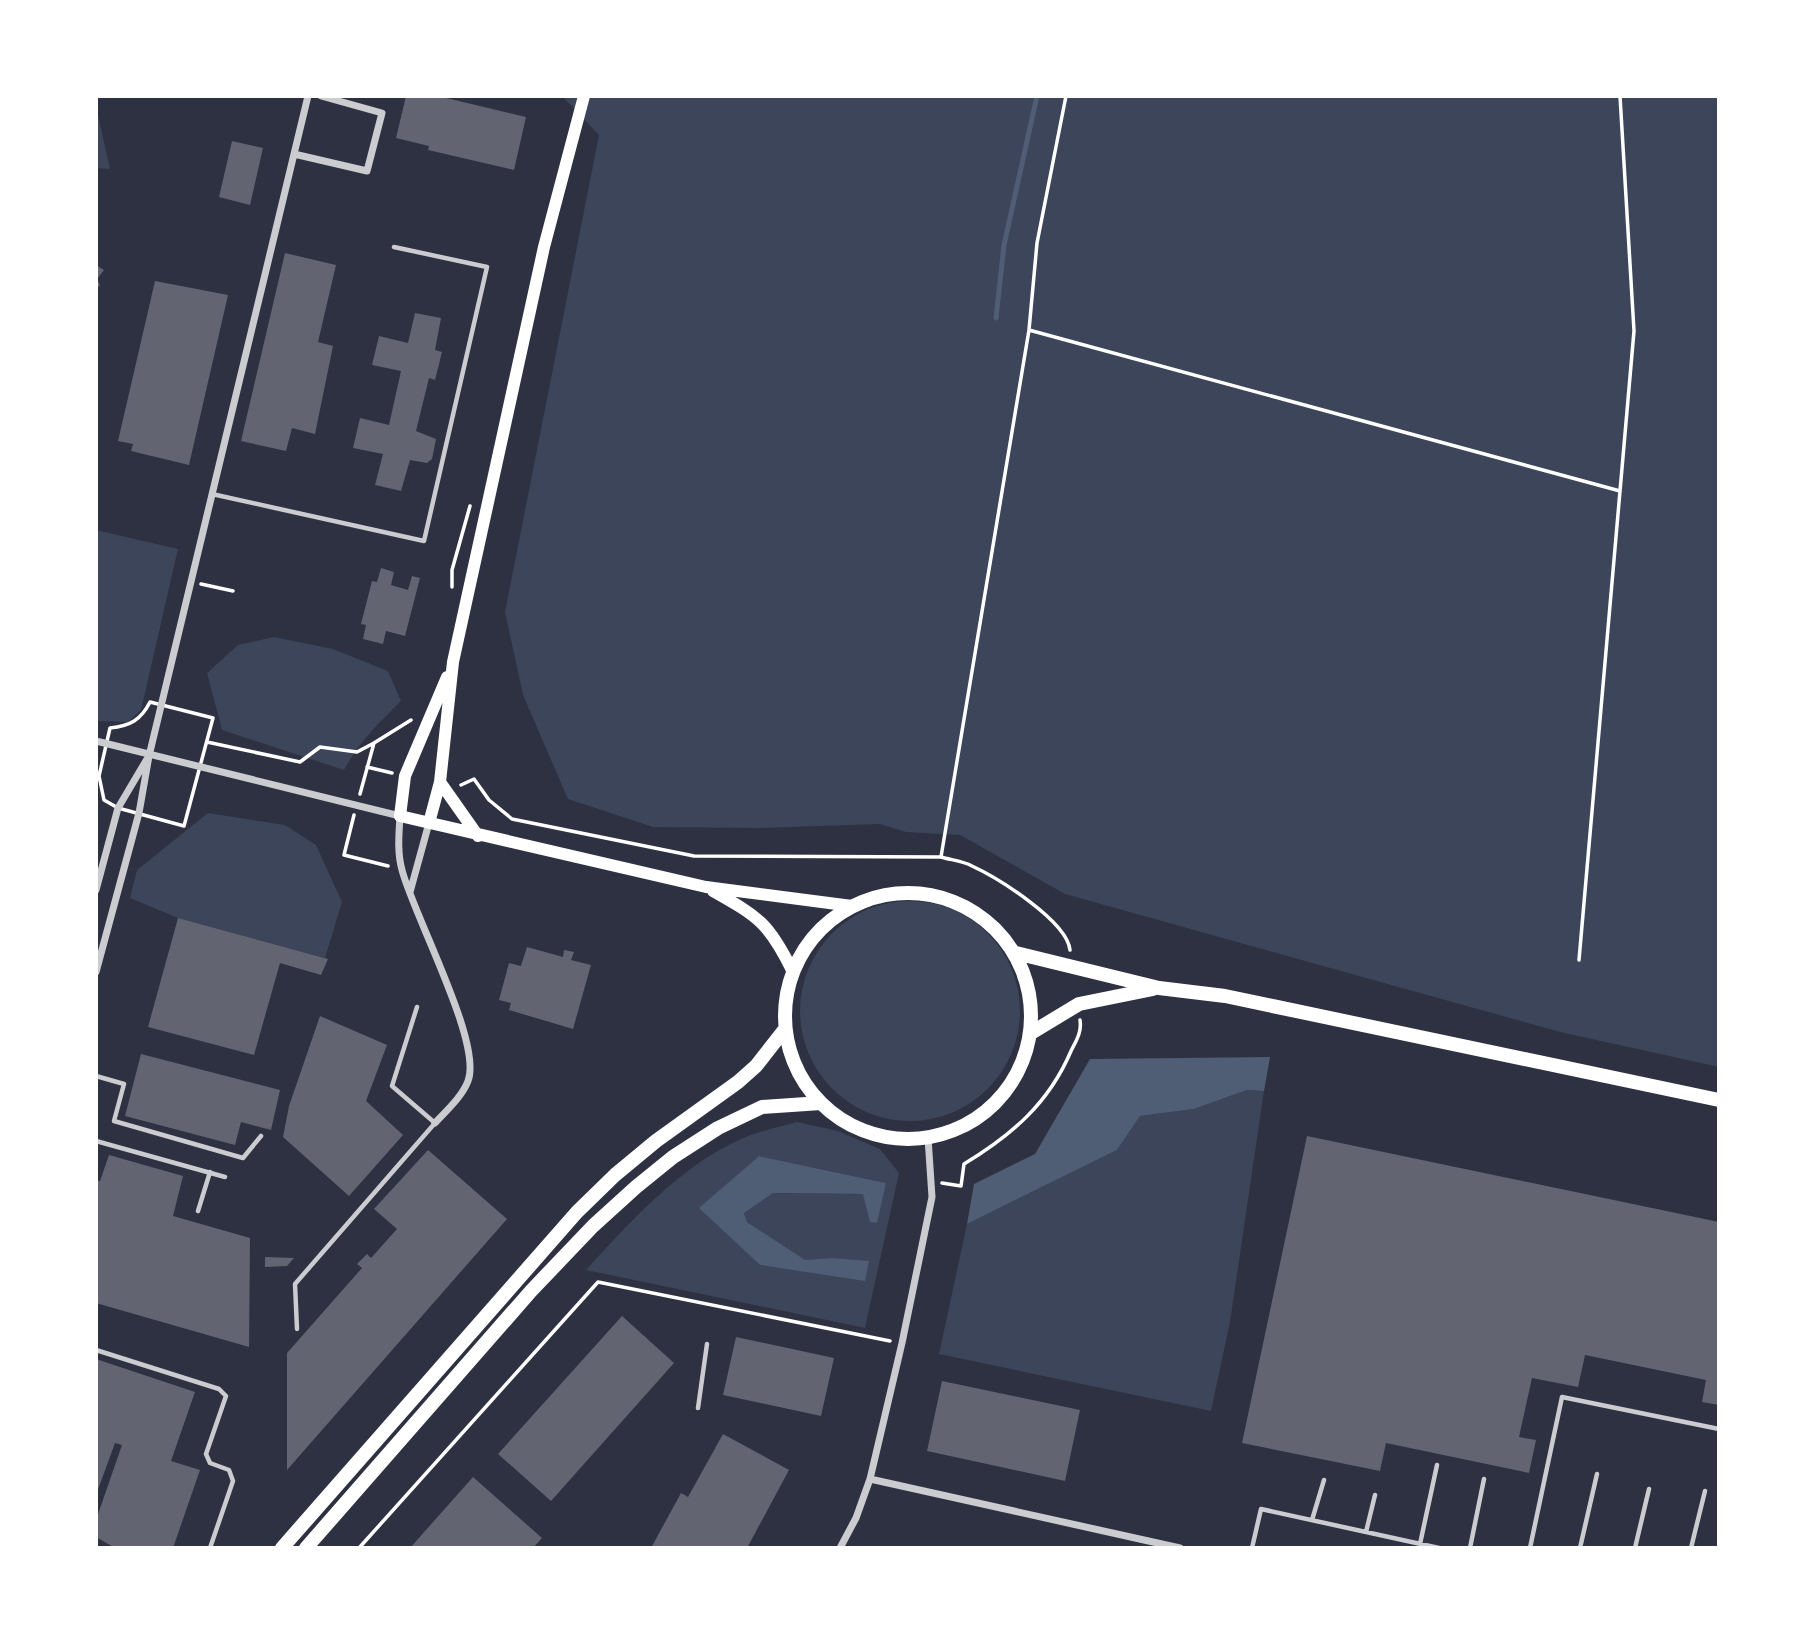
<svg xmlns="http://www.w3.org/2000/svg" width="1815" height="1644" font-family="'Nunito Sans',sans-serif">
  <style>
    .green { fill: #3c4559; fill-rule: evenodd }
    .water { fill: #4f5d75 }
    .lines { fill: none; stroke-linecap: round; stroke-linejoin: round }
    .stream { stroke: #4f5d75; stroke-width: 5 }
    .building { fill: #626471 }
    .path { stroke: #fff; stroke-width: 3.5 }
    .service { stroke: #caccd0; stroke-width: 4.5 }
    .minor { stroke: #caccd0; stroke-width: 7 }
    .secondary { stroke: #fff; stroke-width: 12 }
    .primary { stroke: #fff; stroke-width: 14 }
  </style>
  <rect width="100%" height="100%" fill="#2d3142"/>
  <path class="green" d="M 562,96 L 1719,96 L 1719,1067 L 1560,1032 L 1065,894 L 960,835 L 906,832 L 880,824 L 760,828 L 653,827 L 568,799 L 523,695 L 505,612 L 599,135 Z
    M 96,106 L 110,169 L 96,168 Z
    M 96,530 L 178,549 L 141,710 L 128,722 L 96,721 Z
    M 274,637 L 333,649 L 388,671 L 401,701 C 380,722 358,743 344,770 L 222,730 L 207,673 L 238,645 Z
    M 208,813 L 285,825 L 316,845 L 342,902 L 325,958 L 178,918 L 130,898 L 137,870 Z
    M800 1011a110 110 0 1 1 220 0a110 110 0 1 1-220 0Z
    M 1247,1090 L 1264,1091 L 1230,1322 L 1211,1411 L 939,1354 L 967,1224 L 1117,1150 L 1140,1116 L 1194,1109 Z
    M 797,1122 L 838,1131 L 880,1149 L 899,1173 L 865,1328 L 586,1270 C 630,1222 680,1166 741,1139 C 759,1131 779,1127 797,1122 ZM 759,1156 L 886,1183 L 864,1194 L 773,1193 L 744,1212 L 747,1222 L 806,1261 L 831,1258 L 801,1269 L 760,1265 L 700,1208 Z"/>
  <path class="water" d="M 1270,1057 L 1264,1091 L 1247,1090 L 1194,1109 L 1140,1116 L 1117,1150 L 967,1224 L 974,1184 L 1035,1154 L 1090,1059 Z
    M 759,1156 L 886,1183 L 877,1223 L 870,1222 L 863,1194 L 773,1193 L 744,1213 L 747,1222 L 805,1260 L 831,1258 L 869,1261 L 865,1281 L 760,1265 L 699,1208 Z"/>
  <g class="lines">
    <path class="stream" d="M 996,318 L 1004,245 L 1037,96"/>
  </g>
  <path class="building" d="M 406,96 L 438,96 L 526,117 L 514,170 L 428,150 L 429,146 L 396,138 Z
    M 232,141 L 263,148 L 250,205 L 219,197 Z
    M 285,253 L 336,265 L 318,342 L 333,346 L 315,434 L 292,428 L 286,451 L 241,441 Z
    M 96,265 L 104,270 L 97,279 L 100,285 L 96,290 Z
    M 155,281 L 228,295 L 189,465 L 131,451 L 133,444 L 118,441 Z
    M 415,313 L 441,318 L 435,350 L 442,352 L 435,380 L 429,378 L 416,431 L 436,439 L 432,459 L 427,463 L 410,460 L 401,491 L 375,485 L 383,454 L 353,448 L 360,418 L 389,425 L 401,371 L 372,365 L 379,336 L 408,343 Z
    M 381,568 L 394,572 L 391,585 L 408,590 L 412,576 L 420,578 L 405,636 L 386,631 L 383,644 L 363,639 L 366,625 L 361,624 L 372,581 L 377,582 Z
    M 178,918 L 328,959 L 321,975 L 280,963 L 254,1055 L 148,1027 Z
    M 527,947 L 563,957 L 564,950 L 574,952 L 571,960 L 591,965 L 573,1029 L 509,1010 L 511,1003 L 499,1000 L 509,963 L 521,966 Z
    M 320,1016 L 387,1045 L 366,1101 L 403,1135 L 349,1196 L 283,1137 L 289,1106 Z
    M 141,1054 L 280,1090 L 271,1130 L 241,1122 L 235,1145 L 125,1116 Z
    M 1307,1136 L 1719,1222 L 1719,1405 L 1702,1402 L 1706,1380 L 1585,1355 L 1578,1387 L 1532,1378 L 1519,1437 L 1536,1440 L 1529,1473 L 1386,1443 L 1380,1471 L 1242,1443 Z
    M 428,1150 L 507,1219 L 287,1470 L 287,1353 L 362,1268 L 357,1264 L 367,1254 L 371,1258 L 397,1229 L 374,1209 Z
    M 109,1155 L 183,1176 L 173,1216 L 250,1238 L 249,1347 L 96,1303 L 96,1180 L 100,1181 Z
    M 265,1257 L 294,1258 L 287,1266 L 265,1267 Z
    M 622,1316 L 674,1363 L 551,1501 L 498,1454 Z
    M 736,1337 L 834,1358 L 821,1416 L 723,1395 Z
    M 96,1359 L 195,1392 L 171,1461 L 200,1470 L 173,1548 L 115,1548 L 96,1537 L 96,1520 L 122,1445 L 115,1443 L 96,1495 Z
    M 942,1381 L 1080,1410 L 1065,1481 L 927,1451 Z
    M 723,1434 L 789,1470 L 747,1548 L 651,1548 L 681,1493 L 688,1497 Z
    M 473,1477 L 542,1538 L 533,1548 L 410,1548 Z"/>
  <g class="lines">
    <path class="path" d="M 1029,330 L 1620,491
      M 201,584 L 233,591
      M 452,587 L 452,570 L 470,506
      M 150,702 L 213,718 L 184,826 L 118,808 L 104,800 L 99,776 L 110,728 C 130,726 141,720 150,702 Z
      M 207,742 L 300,762 L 320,747 L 357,752 L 374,743
      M 367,767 L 392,773
      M 461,785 L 474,779 L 489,800 L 512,819 L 694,856 L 941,857 C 951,860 963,861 972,866 C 998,878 1067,921 1070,950
      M 360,794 L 374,743 L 411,720
      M 354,815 L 344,855 L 388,866
      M 941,857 L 1029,330 L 1037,243 L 1066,96
      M 1579,960 L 1634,331 L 1620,96
      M 942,1183 L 961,1186 L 964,1164 C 1012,1135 1049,1103 1071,1051 C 1076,1041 1082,1032 1080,1020
      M 359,1548 L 598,1282 L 890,1341"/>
    <path class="service" d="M 212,494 L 424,541 L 487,267 L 394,247
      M 96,1076 L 124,1084 L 114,1121 L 243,1158 L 261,1136
      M 96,1141 L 225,1177
      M 198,1211 L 210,1172
      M 297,1329 L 295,1284 L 435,1123 L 392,1086 L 417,1007
      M 96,1350 L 219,1389 L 226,1396 L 206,1454 L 210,1463 L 229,1470 L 233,1481 L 210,1548
      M 698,1408 L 707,1344
      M 1312,1520 L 1324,1480
      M 1366,1532 L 1375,1495
      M 1420,1544 L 1437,1465
      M 1252,1548 L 1261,1509 L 1439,1548
      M 1470,1548 L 1484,1479
      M 1530,1548 L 1562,1397 L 1719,1429
      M 1580,1548 L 1597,1474
      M 1635,1548 L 1649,1489
      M 1691,1548 L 1705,1491"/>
    <path class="minor" d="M 294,154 L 367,171 L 382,113 L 321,96
      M 96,741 L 400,816 C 399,834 397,852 402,870 C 413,914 483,1043 468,1081 C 462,1097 446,1111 435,1123
      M 96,890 L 118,808 L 147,759
      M 410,892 L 429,823
      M 96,972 L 139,813 L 149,756 L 308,96
      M 870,1479 L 1180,1548
      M 840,1548 L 856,1518 L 870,1479 L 902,1343 L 932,1197 L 928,1138"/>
    <path class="secondary" d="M 447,677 L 405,776 L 400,816 L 706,887 L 852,906
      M 440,782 L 478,836
      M 429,823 L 440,782 L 453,662 L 544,247 L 584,96
      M 713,891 C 759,917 769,923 793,972"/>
    <path class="primary" d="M785 1016a123 123 0 1 1 246 0a123 123 0 1 1-246 0Z
      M 1016,953 L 1159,988 L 1225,996 L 1719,1100
      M 1031,1033 L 1079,1004 L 1153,989
      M 282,1548 L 577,1212 L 615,1175 L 656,1141 L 738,1082 L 756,1066 L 785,1029
      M 306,1548 L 531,1291 L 593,1226 L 636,1187 L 673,1157 L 718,1128 L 762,1107 L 821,1103"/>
  </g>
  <rect width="1815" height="1644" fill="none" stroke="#ffffff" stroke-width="196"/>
</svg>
